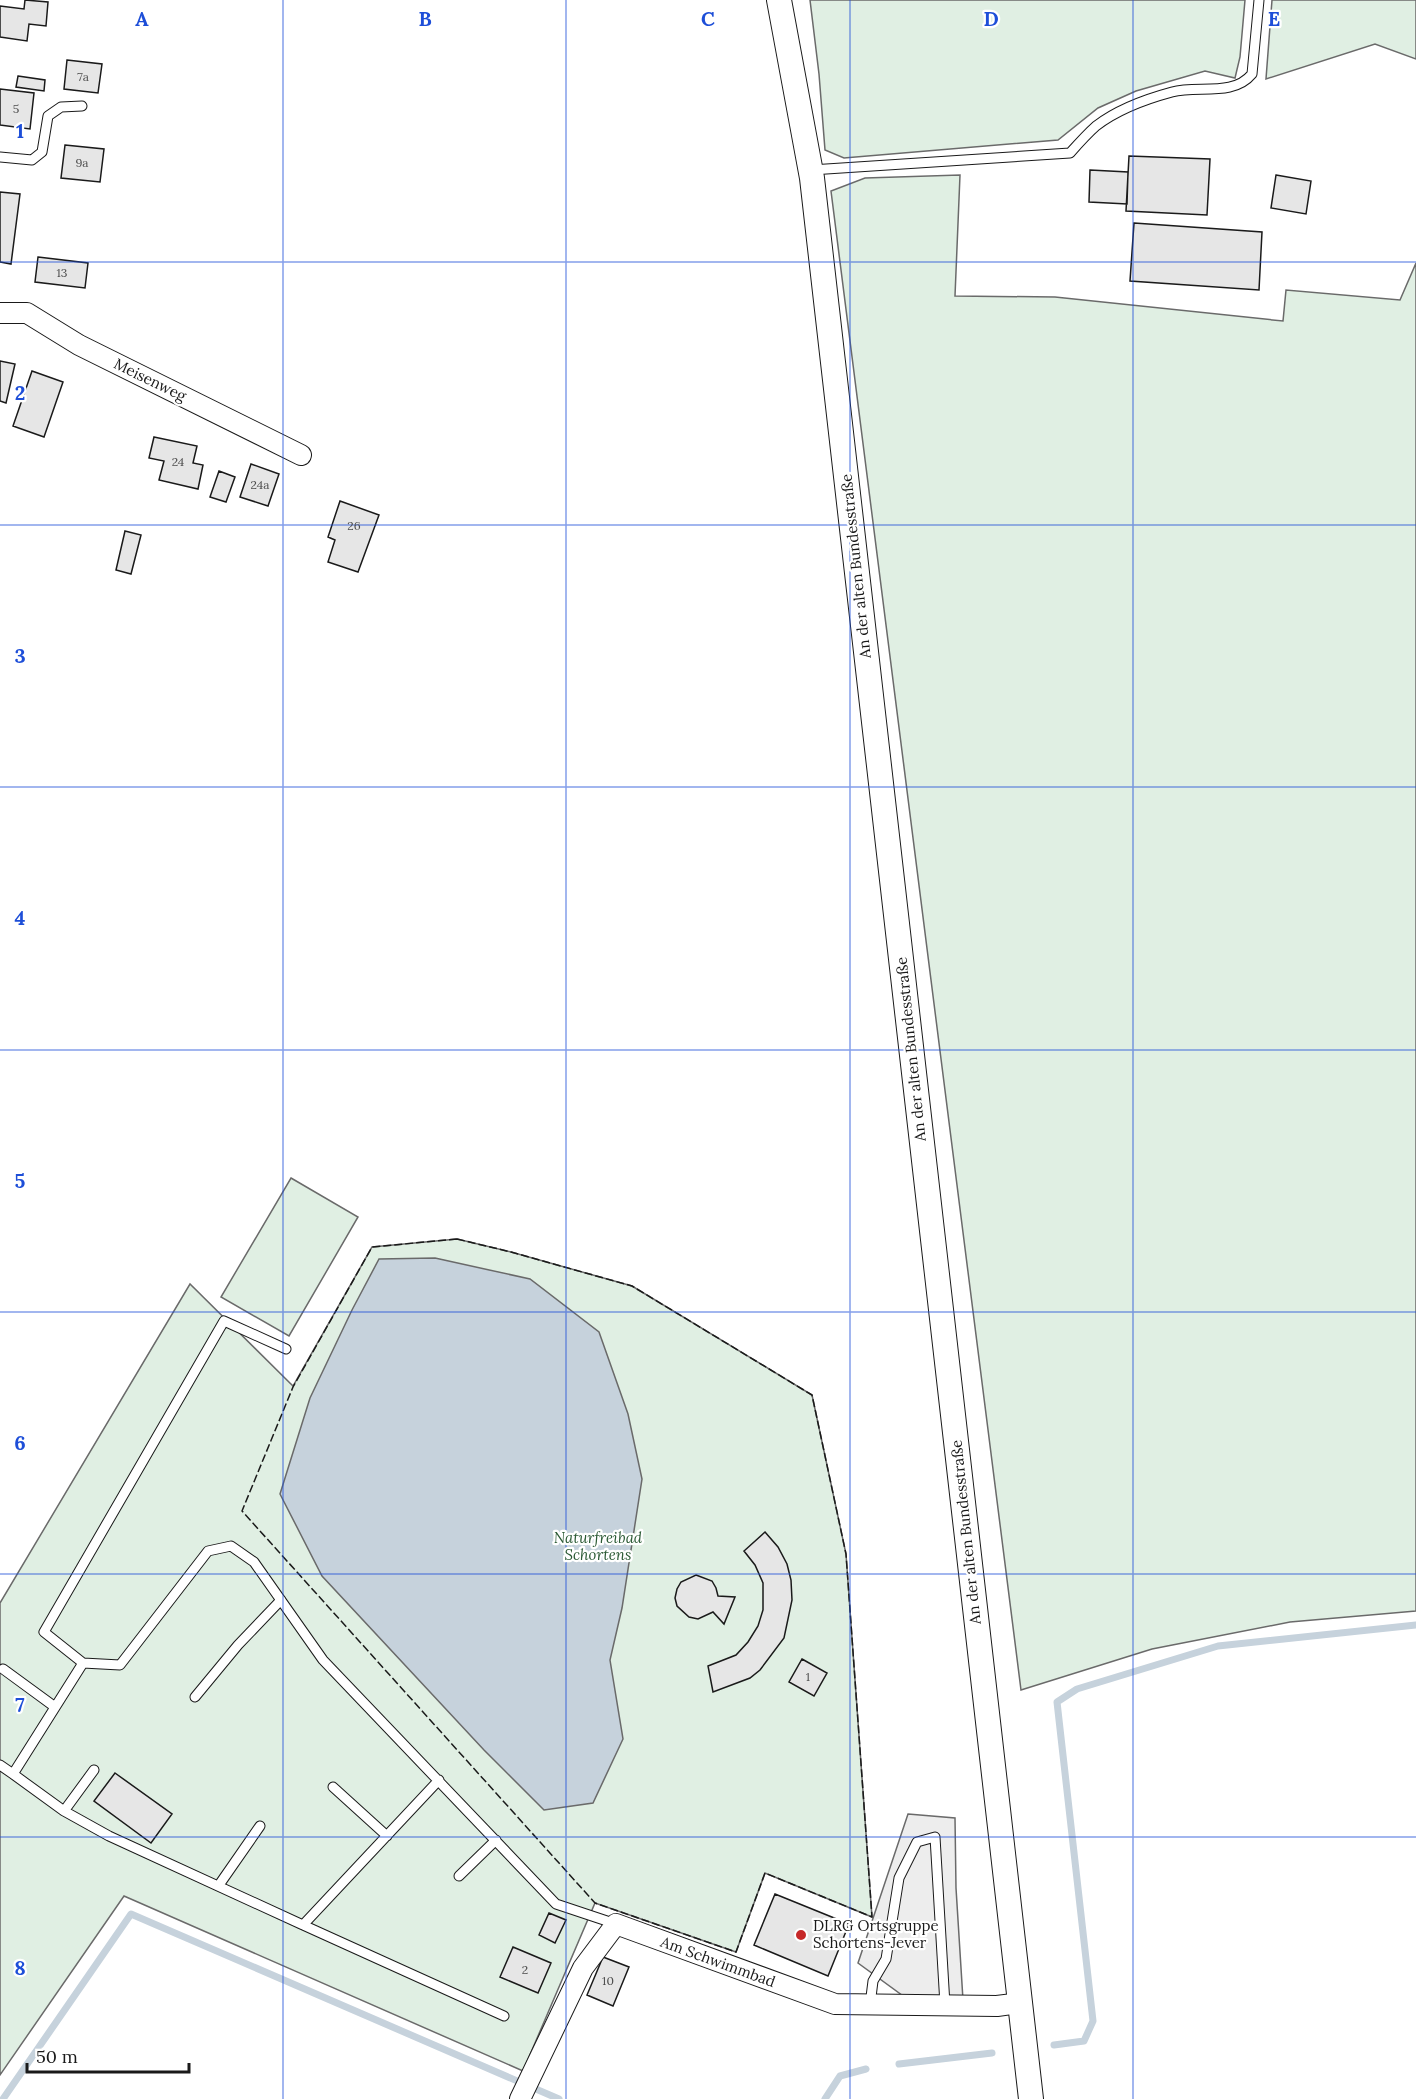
<svg xmlns="http://www.w3.org/2000/svg" width="1416" height="2099" font-family="Lora,serif">
  <style>
    .green { fill: #e0efe3; stroke: #6a6a6a; stroke-width: 1.5 }
    .parking { fill: #ededed; stroke: #6a6a6a; stroke-width: 1.5 }
    .water { fill: #c6d2dc; stroke: #6a6a6a; stroke-width: 1.5 }
    .lines { fill: none; stroke-linecap: round; stroke-linejoin: round }
    .stream { stroke: #c6d2dc; stroke-width: 7 }
    .building { fill: #e6e6e6; stroke: #1a1a1a; stroke-width: 1.5 }
    .service-casing { stroke: #1a1a1a; stroke-width: 11 }
    .minor-casing { stroke: #1a1a1a; stroke-width: 22 }
    .tertiary-casing { stroke: #1a1a1a; stroke-width: 26 }
    .service { stroke: #fff; stroke-width: 9 }
    .minor { stroke: #fff; stroke-width: 20 }
    .tertiary { stroke: #fff; stroke-width: 24 }
    .fence { stroke: #1a1a1a; stroke-width: 1.5; stroke-dasharray: 8 3; stroke-linecap: butt }
    .grid { fill: none; stroke: #1d4ed8; stroke-width: 1.5; stroke-opacity: 0.55 }
    .poi-dot { fill: #c62828; stroke: #fff; stroke-width: 2 }
    .labels { text-anchor: middle; stroke-width: 4.5; stroke-linejoin: round; paint-order: stroke }
    .number-label { font-size: 12px; fill: #4d4d4d }
    .street-label { font-size: 15px; fill: #1a1a1a; stroke: #fff }
    .park-label { font-size: 15px; font-style: italic; fill: #2b5a34; stroke: #fff }
    .poi-label { font-size: 15px; fill: #1a1a1a; stroke: #fff; text-anchor: start }
    .grid-label { font-size: 20px; text-anchor: middle; font-weight: bold; fill: #1d4ed8; stroke: #fff; stroke-width: 4.5; stroke-linejoin: round; paint-order: stroke }
  </style>
  <rect width="100%" height="100%" fill="#fff"/>
  <path class="green" d="M 810,0 L 1245,0 L 1240,57 L 1235,78 L 1205,71 L 1136,91 L 1098,108 L 1058,140 L 844,158 L 825,150 L 819,74 Z
    M 1272,0 L 1416,0 L 1416,59 L 1375,44 L 1266,79 Z
    M 960,175 L 955,296 L 1055,297 L 1283,321 L 1286,290 L 1400,300 L 1416,263 L 1416,1611 L 1290,1622 L 1152,1649 L 1021,1690 L 831,191 L 865,178 Z
    M 291,1178 L 358,1217 L 289,1336 L 221,1297 Z
    M 457,1239 L 511,1252 L 632,1286 L 812,1395 L 846,1554 L 872,1917 L 765,1873 L 736,1952 L 595,1903 L 523,2071 L 124,1896 L 0,2075 L 0,1603 L 190,1284 L 293,1386 L 372,1247 Z"/>
  <path class="parking" d="M 908,1814 L 955,1818 L 956,1888 L 963,2000 L 906,1998 L 858,1963 Z"/>
  <path class="water" d="M 435,1258 L 530,1279 L 599,1332 L 628,1414 L 642,1479 L 622,1608 L 610,1660 L 623,1739 L 593,1803 L 544,1810 L 484,1750 L 322,1576 L 280,1494 L 310,1398 L 352,1310 L 379,1259 Z"/>
  <g class="lines">
    <path class="stream" d="M 1054,2045 L 1084,2041 L 1093,2021 L 1057,1702 L 1077,1689 L 1218,1646 L 1416,1625
      M 899,2064 L 992,2053
      M 3,2099 L 131,1914 L 559,2099
      M 825,2099 L 840,2076 L 866,2069"/>
  </g>
  <path class="building" d="M 25,0 L 48,2 L 46,26 L 29,24 L 27,41 L 0,37 L 0,6 L 24,9 Z
    M 67,60 L 102,64 L 98,93 L 64,89 Z
    M 18,76 L 45,80 L 44,91 L 16,87 Z
    M 0,89 L 34,93 L 30,129 L 0,125 Z
    M 65,145 L 104,149 L 100,182 L 61,178 Z
    M 1129,156 L 1210,159 L 1207,215 L 1126,211 Z
    M 1090,170 L 1128,172 L 1127,204 L 1089,202 Z
    M 1276,175 L 1311,181 L 1306,214 L 1271,208 Z
    M 0,192 L 20,194 L 11,264 L 0,262 Z
    M 1134,223 L 1262,232 L 1259,290 L 1130,281 Z
    M 38,257 L 88,263 L 85,288 L 35,282 Z
    M 0,361 L 15,364 L 6,403 L 0,401 Z
    M 32,371 L 63,382 L 44,437 L 13,426 Z
    M 154,437 L 197,446 L 193,463 L 203,465 L 198,489 L 159,480 L 164,461 L 149,458 Z
    M 251,464 L 279,474 L 268,506 L 240,497 Z
    M 219,471 L 235,477 L 226,502 L 210,497 Z
    M 340,501 L 379,515 L 358,572 L 328,562 L 335,540 L 328,537 Z
    M 125,531 L 141,535 L 131,574 L 116,570 Z
    M 765,1532 L 778,1547 L 787,1564 L 791,1580 L 792,1600 L 784,1638 L 760,1670 L 750,1678 L 713,1692 L 708,1666 L 736,1655 L 748,1642 L 758,1626 L 763,1610 L 763,1583 L 755,1565 L 744,1551 Z
    M 696,1575 L 712,1581 L 716,1588 L 718,1596 L 735,1597 L 724,1624 L 713,1612 L 698,1619 L 689,1617 L 677,1606 L 675,1598 L 677,1589 L 681,1582 Z
    M 802,1659 L 827,1673 L 814,1696 L 789,1682 Z
    M 115,1773 L 172,1814 L 151,1843 L 94,1801 Z
    M 775,1894 L 849,1924 L 828,1976 L 754,1945 Z
    M 549,1913 L 566,1920 L 555,1943 L 539,1935 Z
    M 513,1947 L 551,1963 L 538,1993 L 500,1977 Z
    M 603,1957 L 629,1967 L 613,2006 L 587,1995 Z"/>
  <g class="lines">
    <defs>
      <path id="service" d="M 0,157 L 32,160 L 42,152 L 48,116 L 61,107 L 82,106
        M 811,170 L 1070,153 C 1078,144 1087,134 1096,126 C 1118,109 1146,99 1172,92 C 1198,85 1233,97 1252,74 L 1259,0
        M 83,1663 L 44,1632 L 224,1321 L 286,1349
        M 3,1669 L 55,1707
        M 195,1697 L 238,1645 L 281,1600
        M 0,1765 L 13,1774
        M 439,1780 L 303,1925 L 109,1836 L 64,1811 L 13,1774 L 83,1663 L 120,1665 L 208,1551 L 231,1546 L 254,1562 L 323,1660 L 556,1904 L 616,1924
        M 333,1787 L 387,1836
        M 64,1811 L 94,1770
        M 459,1876 L 496,1840
        M 219,1885 L 260,1826
        M 303,1925 L 504,2016
        M 870,2005 L 873,1981 L 886,1959 L 899,1878 L 917,1842 L 935,1837 L 945,2005"/>
      <path id="minor" d="M 0,313 L 27,313 L 79,345 L 301,455
        M 520,2099 L 583,1968 L 616,1924 L 835,2004 L 997,2006 L 1020,2003"/>
      <path id="tertiary" d="M 779,0 L 812,178 L 1031,2099"/>
    </defs>
    <use href="#service" class="service-casing"/>
    <use href="#minor" class="minor-casing"/>
    <use href="#tertiary" class="tertiary-casing"/>
    <use href="#service" class="service"/>
    <use href="#minor" class="minor"/>
    <use href="#tertiary" class="tertiary"/>
    <path class="fence" d="M 457,1239 L 511,1252 L 632,1286 L 812,1395 L 846,1554 L 872,1917 L 765,1873 L 736,1952 L 595,1903 L 242,1511 L 293,1387 L 372,1247 Z"/>
  </g>
  <path class="grid" d="M 283,0 L 283,2099M 566,0 L 566,2099M 850,0 L 850,2099M 1133,0 L 1133,2099M 0,262 L 1416,262M 0,525 L 1416,525M 0,787 L 1416,787M 0,1050 L 1416,1050M 0,1312 L 1416,1312M 0,1574 L 1416,1574M 0,1837 L 1416,1837"/>
  <circle class="poi-dot" cx="801" cy="1935" r="6"/>
  <g class="labels">
    <g class="number-label">
      <text x="83" y="81">7a</text>
      <text x="16" y="113">5</text>
      <text x="82" y="167">9a</text>
      <text x="62" y="277">13</text>
      <text x="178" y="466">24</text>
      <text x="260" y="489">24a</text>
      <text x="354" y="530">26</text>
      <text x="808" y="1681">1</text>
      <text x="525" y="1974">2</text>
      <text x="608" y="1985">10</text>
    </g>
    <g class="street-label">
      <text transform="translate(150 380) rotate(26)" y="5">Meisenweg</text>
      <text transform="translate(856 566) rotate(-96)" y="5">An der alten Bundesstraße</text>
      <text transform="translate(911 1049) rotate(-96)" y="5">An der alten Bundesstraße</text>
      <text transform="translate(966 1532) rotate(-96)" y="5">An der alten Bundesstraße</text>
      <text transform="translate(718 1962) rotate(20)" y="5">Am Schwimmbad</text>
    </g>
    <g class="park-label">
      <text x="598" y="1543">Naturfreibad<tspan x="598" dy="17">Schortens</tspan></text>
    </g>
    <g class="poi-label">
      <text x="813" y="1931">DLRG Ortsgruppe<tspan x="813" dy="17">Schortens-Jever</tspan></text>
    </g>
  </g>
  <g class="grid-label">
    <text x="142" y="26">A</text>
    <text x="425" y="26">B</text>
    <text x="708" y="26">C</text>
    <text x="991" y="26">D</text>
    <text x="1274" y="26">E</text>
    <text x="20" y="138">1</text>
    <text x="20" y="400">2</text>
    <text x="20" y="663">3</text>
    <text x="20" y="925">4</text>
    <text x="20" y="1188">5</text>
    <text x="20" y="1450">6</text>
    <text x="20" y="1712">7</text>
    <text x="20" y="1975">8</text>
  </g>
  <path d="M27 2063v9h162v-9" fill="none" stroke="#1a1a1a" stroke-width="3"/>
  <text x="36" y="2063" font-size="18" fill="#1a1a1a" stroke="#ffffff" stroke-width="4.5" paint-order="stroke">50 m</text>
</svg>
